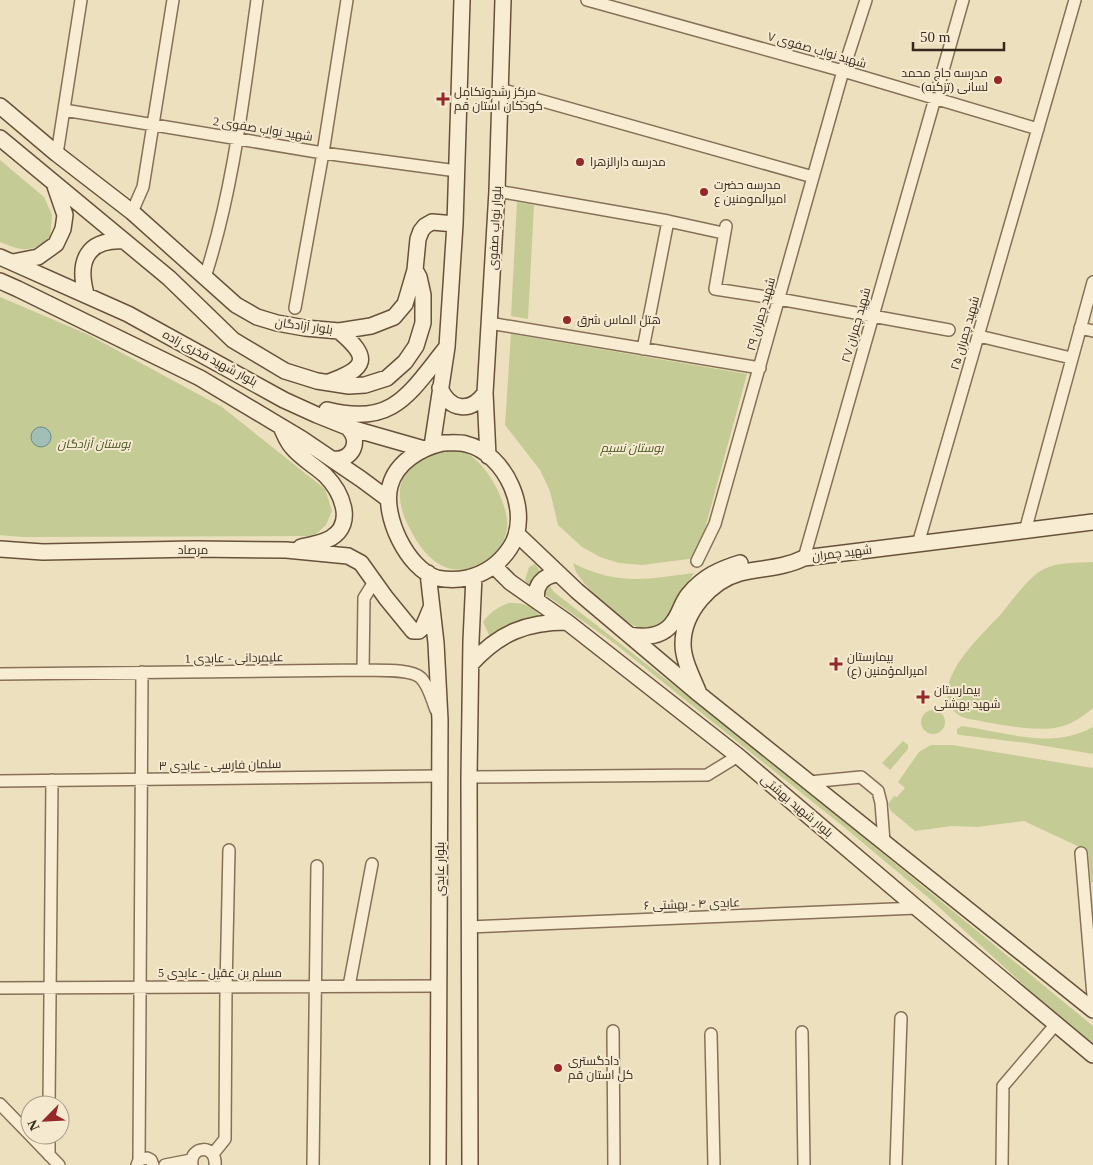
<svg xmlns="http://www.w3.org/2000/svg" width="1093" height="1165" font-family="'Times New Roman',Cairo,serif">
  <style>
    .green { fill: #c5cb94 }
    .water { fill: #a2bfb7; stroke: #6a8d84 }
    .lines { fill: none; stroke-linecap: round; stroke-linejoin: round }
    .street-casing { stroke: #867058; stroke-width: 14 }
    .secondary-casing { stroke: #68513b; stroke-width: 18 }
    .street { stroke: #f8edd2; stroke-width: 11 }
    .secondary { stroke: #f8edd2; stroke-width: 15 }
    .poi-dot { fill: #952829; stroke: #f5eacf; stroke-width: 2 }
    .labels { text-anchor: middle; stroke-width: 4; stroke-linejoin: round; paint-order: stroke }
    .street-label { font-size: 12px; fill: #36281c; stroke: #f5eacf }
    .poi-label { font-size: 12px; fill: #36281c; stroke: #f5eacf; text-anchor: start }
    .park-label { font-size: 12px; font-style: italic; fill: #465223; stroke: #f5eacf }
  </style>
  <rect width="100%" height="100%" fill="#ede0bf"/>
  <path class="green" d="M 0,160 L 44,197 L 52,215 L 50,237 C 31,254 22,251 0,242 Z
    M 517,202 L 534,205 L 528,319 L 511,316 Z
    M 0,297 L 87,334 L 222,407 L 325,489 L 332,511 L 326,525 L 314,536 L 22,537 L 0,535 Z
    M 511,334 L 747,374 L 697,558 L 642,565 L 619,563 L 600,557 L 582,547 L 558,525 L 550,491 L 540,470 L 505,425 Z
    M 431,450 C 440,450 450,449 458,450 C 484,455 510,504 507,529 C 504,544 496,558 482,564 C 447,581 425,558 410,529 C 399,509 394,485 410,466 C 415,459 425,455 431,450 Z
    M 1093,562 L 1093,708 C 1083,716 1074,723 1063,726 C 1039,734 994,723 969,719 C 961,717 955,714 951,707 C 934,677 983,634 1001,614 C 1012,601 1029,576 1044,569 C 1058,562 1077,563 1093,562 Z
    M 573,563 C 617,586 648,579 694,573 L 685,586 L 673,613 L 660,628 L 643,631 L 609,611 L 584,583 L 576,572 Z
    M 535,564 L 554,592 L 758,751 L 1093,1026 L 1093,1043 L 1050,1009 L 930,899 L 844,827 L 614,643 L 550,598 L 530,587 L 525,580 L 529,567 Z
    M 509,603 C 525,603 531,605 541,617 C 522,620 506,624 490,637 L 483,622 C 490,612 498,607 509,603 Z
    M921 722a12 12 0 1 1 24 0a12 12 0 1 1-24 0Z
    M 962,726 C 1005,732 1053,750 1093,727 L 1093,754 L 1027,743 L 960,735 L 957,734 L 957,729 Z
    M 903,741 L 908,745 L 908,749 L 890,770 L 882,763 Z
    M 931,745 L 952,745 L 1093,768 L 1093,882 L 1091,882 L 1088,851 L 1024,821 L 977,827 L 952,826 L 915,831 L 891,811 L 888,804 L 894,796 L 897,797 L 905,788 L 898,782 L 919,752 Z"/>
  <path class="water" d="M31 437a10 10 0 1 1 20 0a10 10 0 1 1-20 0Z"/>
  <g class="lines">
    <defs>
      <path id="street" d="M 587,0 L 843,71 L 1038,129
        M 500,89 L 813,177
        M 64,110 L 323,153 L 457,171
        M 57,154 L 81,0
        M 497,191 L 668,221 L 723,233
        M 132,212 L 143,187 L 173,0
        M 726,226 L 715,289 L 779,299 L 949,330
        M 205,277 C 234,188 244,92 257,0
        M 295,308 L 323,153 L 347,0
        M 489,323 L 760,368
        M 1080,328 L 1093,331
        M 979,336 L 1071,358
        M 643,349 L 668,221
        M 1025,531 L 1093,282
        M 918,544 L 1075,0
        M 804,558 L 963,0
        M 697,561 L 715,524 L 843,71 L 866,0
        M 363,670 L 364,598 L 374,582
        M 0,674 L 363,670 C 377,671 410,668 421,678 C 429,686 432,700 436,710
        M 469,777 L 707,775 L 738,756
        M 0,781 L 440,776
        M 809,782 L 861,777 L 878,791 L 881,803 L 884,842
        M 1081,853 L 1093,996
        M 469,927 L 917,908
        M 349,986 L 372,864
        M 0,988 L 440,986
        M 613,1031 L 614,1165
        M 802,1032 L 804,1165
        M 711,1034 L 714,1165
        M 0,1104 L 30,1135
        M 49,1105 L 52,780
        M 30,1135 L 59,1165
        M 213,1154 L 225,1139 L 226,987 L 229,850
        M 49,1155 L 49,1135
        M 139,1160 L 147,1158 L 151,1160 L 153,1165
        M 137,1165 L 139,1160 L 142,672
        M 165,1165 L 191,1160
        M 192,1165 C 189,1145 217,1144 215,1165
        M 313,1165 L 317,866
        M 896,1165 L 901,1018
        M 1002,1165 L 1003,1086 L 1056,1024"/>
      <path id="secondary" d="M 0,106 L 57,154 L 132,212 L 236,305 L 257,317 L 277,323 L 305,328 L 339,331 L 371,326 L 394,317 L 405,304 L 408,294 L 415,270 L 418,239 L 421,231 L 425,226 L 432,222 L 455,224
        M 0,138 L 169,278 L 233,340 L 285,371 L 317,381 L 349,386 L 365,385 L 387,378 L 405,362 L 416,346 L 423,323 L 423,295 L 419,277 L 415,270
        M 0,257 L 128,314 L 284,400 L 317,415 L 347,427 L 424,449
        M 13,262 L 38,257 L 56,244 L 63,229 L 65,215 L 54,183
        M 0,281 L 18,289 L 200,378 L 302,439 L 361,479 L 388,499
        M 86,294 C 77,261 87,239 124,241
        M 329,382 C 367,368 371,358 339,331
        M 440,388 C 450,411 471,413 485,393
        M 327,410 C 393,427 409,394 446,348
        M 281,427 C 284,433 287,442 292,447 C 301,458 315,466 325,475 C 341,491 356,523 331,538 C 322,543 311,545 301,547
        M 443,443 C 451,443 459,442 466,444 C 506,453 533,514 510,548 C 500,563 485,574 467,578 C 458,580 447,580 437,578 C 407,569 382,515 390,486 C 396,462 421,448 443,443 Z
        M 432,446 L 447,347 L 455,224 L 462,0
        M 488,456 L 485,393 L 497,191 L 503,0
        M 333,459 C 353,461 362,440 347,427
        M 517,534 L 577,591 L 699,694 L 1093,1010
        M 0,549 L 43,552 L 195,549 L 286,550 L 348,556 L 361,563 L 386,598 L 413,631 L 419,631 L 423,627 L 431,608
        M 494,566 L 510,582 L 567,622 L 738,756 L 917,908 L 1093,1055
        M 428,573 L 436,643 L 440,720 L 438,1165
        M 537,601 C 534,585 543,576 557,574
        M 629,635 C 646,638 664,637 674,621 C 680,613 682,602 689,594 C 703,577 720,569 740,563
        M 471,664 C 499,633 526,622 567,622
        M 698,691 C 692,676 683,660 683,644 C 683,612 711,581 740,573 C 762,568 784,568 804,558 L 1093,522
        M 470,1165 L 469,777 L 471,641 L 474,576"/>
    </defs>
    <use href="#street" class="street-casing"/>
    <use href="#secondary" class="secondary-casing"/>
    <use href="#street" class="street"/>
    <use href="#secondary" class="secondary"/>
  </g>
  <g class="poi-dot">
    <circle cx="998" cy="80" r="5"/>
    <path d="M440.5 91.5h5v5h5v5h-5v5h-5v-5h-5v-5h5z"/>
    <circle cx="580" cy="162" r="5"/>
    <circle cx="704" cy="192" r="5"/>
    <circle cx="567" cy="320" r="5"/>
    <path d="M833.5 656.5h5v5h5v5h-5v5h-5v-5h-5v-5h5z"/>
    <path d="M920.5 689.5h5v5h5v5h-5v5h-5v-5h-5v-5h5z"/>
    <circle cx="558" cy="1068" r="5"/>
  </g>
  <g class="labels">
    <g class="street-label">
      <text transform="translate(817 50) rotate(16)" y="4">شهید نواب صفوی ۷</text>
      <text transform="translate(263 129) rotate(9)" y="4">شهید نواب صفوی 2</text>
      <text transform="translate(495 228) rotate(-87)" y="4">بلوار نواب صفوی</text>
      <text transform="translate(761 314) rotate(-74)" y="4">شهید چمران ۲۹</text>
      <text transform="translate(856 325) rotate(-74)" y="4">شهید چمران ۲۷</text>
      <text transform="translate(304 326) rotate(8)" y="4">بلوار آزادگان</text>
      <text transform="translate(965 333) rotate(-74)" y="4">شهید چمران ۲۵</text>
      <text transform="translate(210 358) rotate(28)" y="4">بلوار شهید فخری زاده</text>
      <text x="193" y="554">مرصاد</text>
      <text transform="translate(842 553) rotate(-7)" y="4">شهید چمران</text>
      <text transform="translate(234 658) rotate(-1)" y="4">علیمردانی - عابدی 1</text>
      <text transform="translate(220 765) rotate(-1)" y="4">سلمان فارسی - عابدی ۳</text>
      <text transform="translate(797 806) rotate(40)" y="4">بلوار شهید بهشتی</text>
      <text transform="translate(440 869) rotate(-90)" y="4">بلوار عابدی</text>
      <text transform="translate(692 904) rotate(-2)" y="4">عابدی ۴ - بهشتی ۶</text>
      <text x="220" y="977">مسلم بن عقیل - عابدی 5</text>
    </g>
    <g class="poi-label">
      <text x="988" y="77" text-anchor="end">مدرسه حاج محمد<tspan x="988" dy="14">لسانی (تزکیه)</tspan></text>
      <text x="454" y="96">مرکز رشدوتکامل<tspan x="454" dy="14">کودکان استان قم</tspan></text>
      <text x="590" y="166">مدرسه دارالزهرا</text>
      <text x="714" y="189">مدرسه حضرت<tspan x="714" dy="14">امیرالمومنین ع</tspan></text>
      <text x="577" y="324">هتل الماس شرق</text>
      <text x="847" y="661">بیمارستان<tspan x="847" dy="14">امیرالمؤمنین (ع)</tspan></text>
      <text x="934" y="694">بیمارستان<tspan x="934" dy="14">شهید بهشتی</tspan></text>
      <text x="568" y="1065">دادگستری<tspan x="568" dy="14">کل استان قم</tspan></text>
    </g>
    <g class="park-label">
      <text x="94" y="448">بوستان آزادگان</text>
      <text x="632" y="452">بوستان نسیم</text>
    </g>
  </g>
  <g transform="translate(45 1120) rotate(246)"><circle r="24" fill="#f5eacf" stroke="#a99c87"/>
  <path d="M0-4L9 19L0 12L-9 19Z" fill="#952829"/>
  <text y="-8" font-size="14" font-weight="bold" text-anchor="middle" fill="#36281c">N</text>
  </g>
  <path d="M913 42v8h91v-8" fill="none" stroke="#36281c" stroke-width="2.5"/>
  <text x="920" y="42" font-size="15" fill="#36281c" stroke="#f5eacf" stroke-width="4" paint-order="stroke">50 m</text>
</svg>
